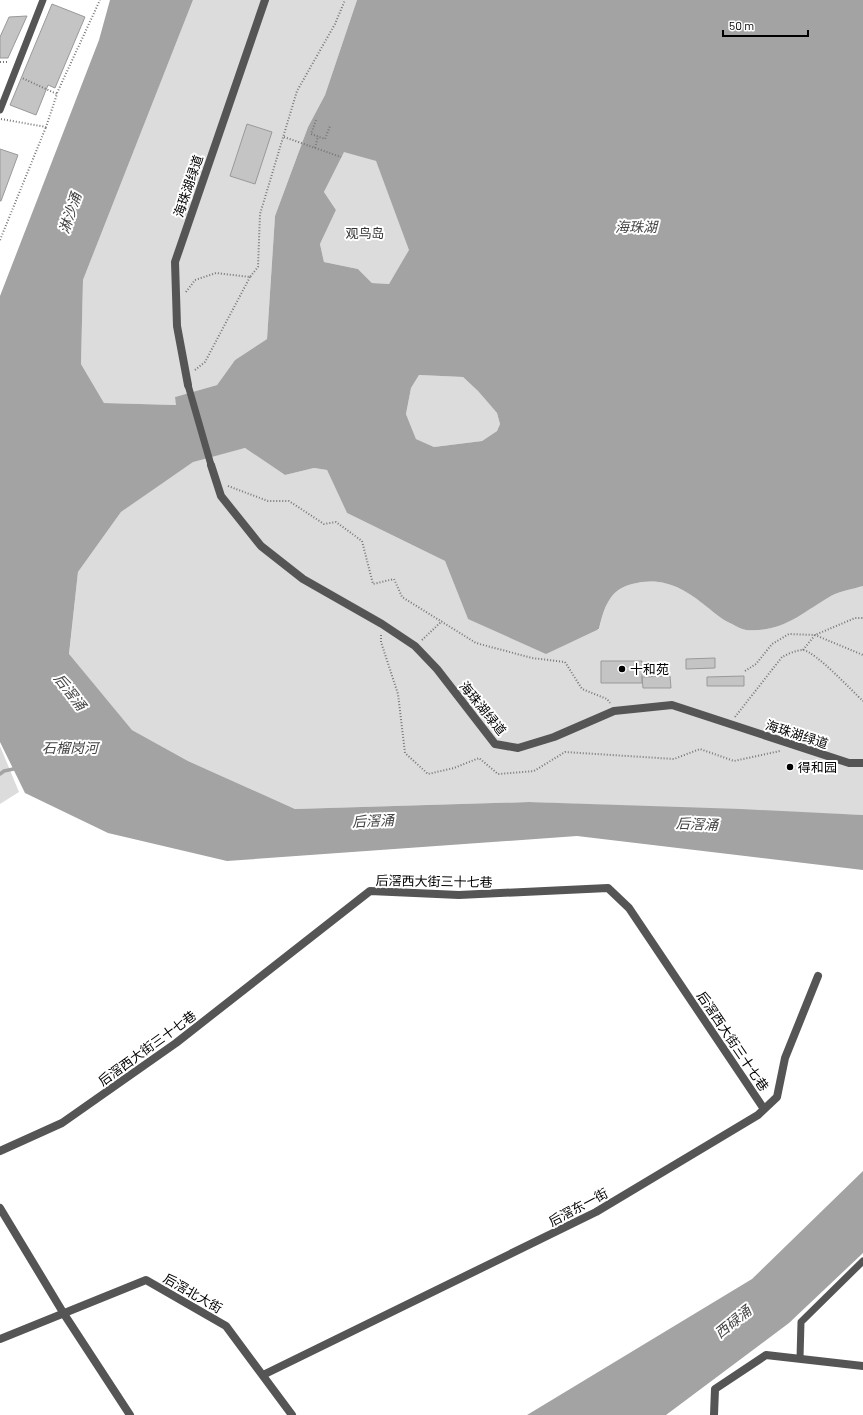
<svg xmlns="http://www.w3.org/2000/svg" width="863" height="1415" font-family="Barlow,'Noto Sans SC',sans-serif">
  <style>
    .green { fill: #dcdcdc }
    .water { fill: #a3a3a3; fill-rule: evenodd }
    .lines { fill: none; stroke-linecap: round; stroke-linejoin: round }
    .stream { stroke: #a3a3a3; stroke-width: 3.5 }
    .building { fill: #c4c4c4; stroke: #999 }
    .path { stroke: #777; stroke-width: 2; stroke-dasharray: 1 2; stroke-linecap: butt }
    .service { stroke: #555; stroke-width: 7 }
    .pedestrian { stroke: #555; stroke-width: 8 }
    .minor { stroke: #555; stroke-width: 8 }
    .poi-dot { fill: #000; stroke: #fff; stroke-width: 1.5 }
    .labels { text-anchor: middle; stroke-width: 4; stroke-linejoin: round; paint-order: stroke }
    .street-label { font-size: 13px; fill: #000; stroke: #fff }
    .park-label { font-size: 13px; fill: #333; stroke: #fff }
    .poi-label { font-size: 13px; fill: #000; stroke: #fff; text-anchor: start }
    .water-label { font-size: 14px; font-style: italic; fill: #444; stroke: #fff }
  </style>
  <rect width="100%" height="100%" fill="#fff"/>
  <path class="green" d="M 193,0 L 357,0 L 325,95 L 308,127 L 275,216 L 267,339 L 235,360 L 217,385 L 175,397 L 177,405 L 104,403 L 81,364 L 83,280 Z
    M 344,151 L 376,161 L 410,250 L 389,284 L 372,283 L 358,269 L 324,262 L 320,244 L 336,210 L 324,192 Z
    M 419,375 L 463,377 L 478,391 L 497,413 L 500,424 L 497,431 L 482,441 L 434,447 L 416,439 L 406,414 L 411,388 Z
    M 245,448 L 285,475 L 314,468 L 327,470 L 347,513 L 445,561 L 468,619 L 599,630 C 604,608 609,590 632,584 C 663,576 684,588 707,607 C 715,613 722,620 732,624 C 736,626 741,629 746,630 C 783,633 801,612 831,596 C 840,591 853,589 863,586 L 863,815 L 529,802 L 295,809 L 188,761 L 132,730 L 69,655 L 78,572 L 121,512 L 193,461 Z
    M 0,746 L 19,792 L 0,804 Z"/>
  <path class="water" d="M 110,0 L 193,0 L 83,280 L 81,364 L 104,403 L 176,405 L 175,397 L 217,385 L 235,360 L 267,339 L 275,216 L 308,127 L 325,95 L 357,0 L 863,0 L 863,586 C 853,589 840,591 831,596 C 801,613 783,633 746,630 C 741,629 736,626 732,624 C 722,620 715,613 707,607 C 684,588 663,576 632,584 C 609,590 604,608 599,629 L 546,654 L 468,619 L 445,561 L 347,513 L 327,470 L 314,468 L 285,475 L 245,448 L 193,462 L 121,512 L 78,572 L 69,654 L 132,730 L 188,761 L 295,809 L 529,802 L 741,809 L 863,815 L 863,870 L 577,836 L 227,861 L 108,833 L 25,793 L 0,742 L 0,296 L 99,40 ZM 344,152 L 376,161 L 409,250 L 389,284 L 372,283 L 358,269 L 324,262 L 320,244 L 336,210 L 324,192 ZM 419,375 L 463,377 L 478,391 L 497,413 L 500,424 L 497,431 L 482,441 L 434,447 L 416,439 L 406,414 L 411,388 Z
    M 863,1171 L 863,1253 L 789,1323 L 666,1415 L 527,1415 L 752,1279 Z"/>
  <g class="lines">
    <path class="stream" d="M 0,774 L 4,771 L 18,768"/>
  </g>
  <path class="building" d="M 52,4 L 85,17 L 55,88 L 48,85 L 36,115 L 10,105 Z
    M 27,16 L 8,58 L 0,58 L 0,37 L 9,17 Z
    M 247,124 L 272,132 L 255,184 L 230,176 Z
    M 0,149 L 18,155 L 1,201 L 0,201 Z
    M 715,658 L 715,668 L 686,669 L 686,659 Z
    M 601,661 L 642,661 L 642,683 L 601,683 Z
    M 670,676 L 671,688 L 643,688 L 642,677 Z
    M 744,676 L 744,686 L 707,686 L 707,677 Z"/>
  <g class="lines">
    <path class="path" d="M 0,62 L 9,62
      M 57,93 L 100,0
      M 1,119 L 46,127 L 57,94 L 22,78
      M 316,120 L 311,134 L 325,139 L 330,126
      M 284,137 L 341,157
      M 315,148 L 318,136
      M 0,240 L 46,127
      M 186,292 L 195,280 L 216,273 L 250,277 L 258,267 L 260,214 L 297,91 L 335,24 L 345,0
      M 195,370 L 205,362 L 250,277
      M 228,486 L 268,501 L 289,501 L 324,524 L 336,522 L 362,541 L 373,584 L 394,579 L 402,597 L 476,643 L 532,658 L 565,662 L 582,689 L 607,699 L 610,703
      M 381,635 L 381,642 L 398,694 L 405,753 L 428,774 L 454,768 L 479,758 L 498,774 L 534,771 L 565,752 L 674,759 L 700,749 L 734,761 L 780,751
      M 422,640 L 442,621
      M 803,650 L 815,635 L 855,618 L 863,618
      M 745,671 L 756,664 L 772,644 L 789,634 L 815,635 L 863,655
      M 735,717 L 782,657 C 788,654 796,650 803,650 C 816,652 852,691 863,701"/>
    <path class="service" d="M 0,110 L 43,0
      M 188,385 L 211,465
      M 800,1358 L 801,1322 L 863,1261"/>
    <path class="pedestrian" d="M 188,385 L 177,326 L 175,262 L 265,0
      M 211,465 L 221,496 L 261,546 L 303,579 L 382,624 L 415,646 L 437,669 L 495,744 L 518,748 L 554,737 L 614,711 L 672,705 L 849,763 L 863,763"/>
    <path class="minor" d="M 0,1151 L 62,1123 L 176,1043 L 370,891 L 459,895 L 608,888 L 629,908 L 764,1109
      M 0,1208 L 64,1314 L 130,1415
      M 0,1339 L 146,1280 L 226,1326 L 292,1415
      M 263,1375 L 596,1212 L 758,1115 L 777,1097 L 785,1058 L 818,976
      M 714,1415 L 715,1389 L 766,1355 L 863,1366"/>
  </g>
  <g class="poi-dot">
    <circle cx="622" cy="669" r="4"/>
    <circle cx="790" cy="767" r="4"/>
  </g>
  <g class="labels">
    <g class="street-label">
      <text transform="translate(188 186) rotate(-71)" y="5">海珠湖绿道</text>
      <text transform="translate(483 708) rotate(51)" y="5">海珠湖绿道</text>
      <text transform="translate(797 734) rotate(18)" y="5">海珠湖绿道</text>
      <text transform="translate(434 881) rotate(1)" y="5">后滘西大街三十七巷</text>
      <text transform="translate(733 1041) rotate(56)" y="5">后滘西大街三十七巷</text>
      <text transform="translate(147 1048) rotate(-36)" y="5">后滘西大街三十七巷</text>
      <text transform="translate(578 1207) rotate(-28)" y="5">后滘东一街</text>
      <text transform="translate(193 1293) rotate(30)" y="5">后滘北大街</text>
    </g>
    <g class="park-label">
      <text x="365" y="238">观鸟岛</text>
    </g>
    <g class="poi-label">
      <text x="630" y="674">十和苑</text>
      <text x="798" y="772">得和园</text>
    </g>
    <g class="water-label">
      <text transform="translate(70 213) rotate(-72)" y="5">淋沙涌</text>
      <text x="636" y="232">海珠湖</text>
      <text transform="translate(70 692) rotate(52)" y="5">后滘涌</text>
      <text x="70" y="753">石榴岗河</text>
      <text transform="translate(373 821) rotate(-3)" y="5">后滘涌</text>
      <text transform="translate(697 824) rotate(3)" y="5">后滘涌</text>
      <text transform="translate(733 1322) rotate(-39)" y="5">西碌涌</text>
    </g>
  </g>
  <path d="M723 30v6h85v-6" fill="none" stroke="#000000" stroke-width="2"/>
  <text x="729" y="30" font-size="12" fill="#000000" stroke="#ffffff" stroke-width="3" paint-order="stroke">50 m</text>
</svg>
